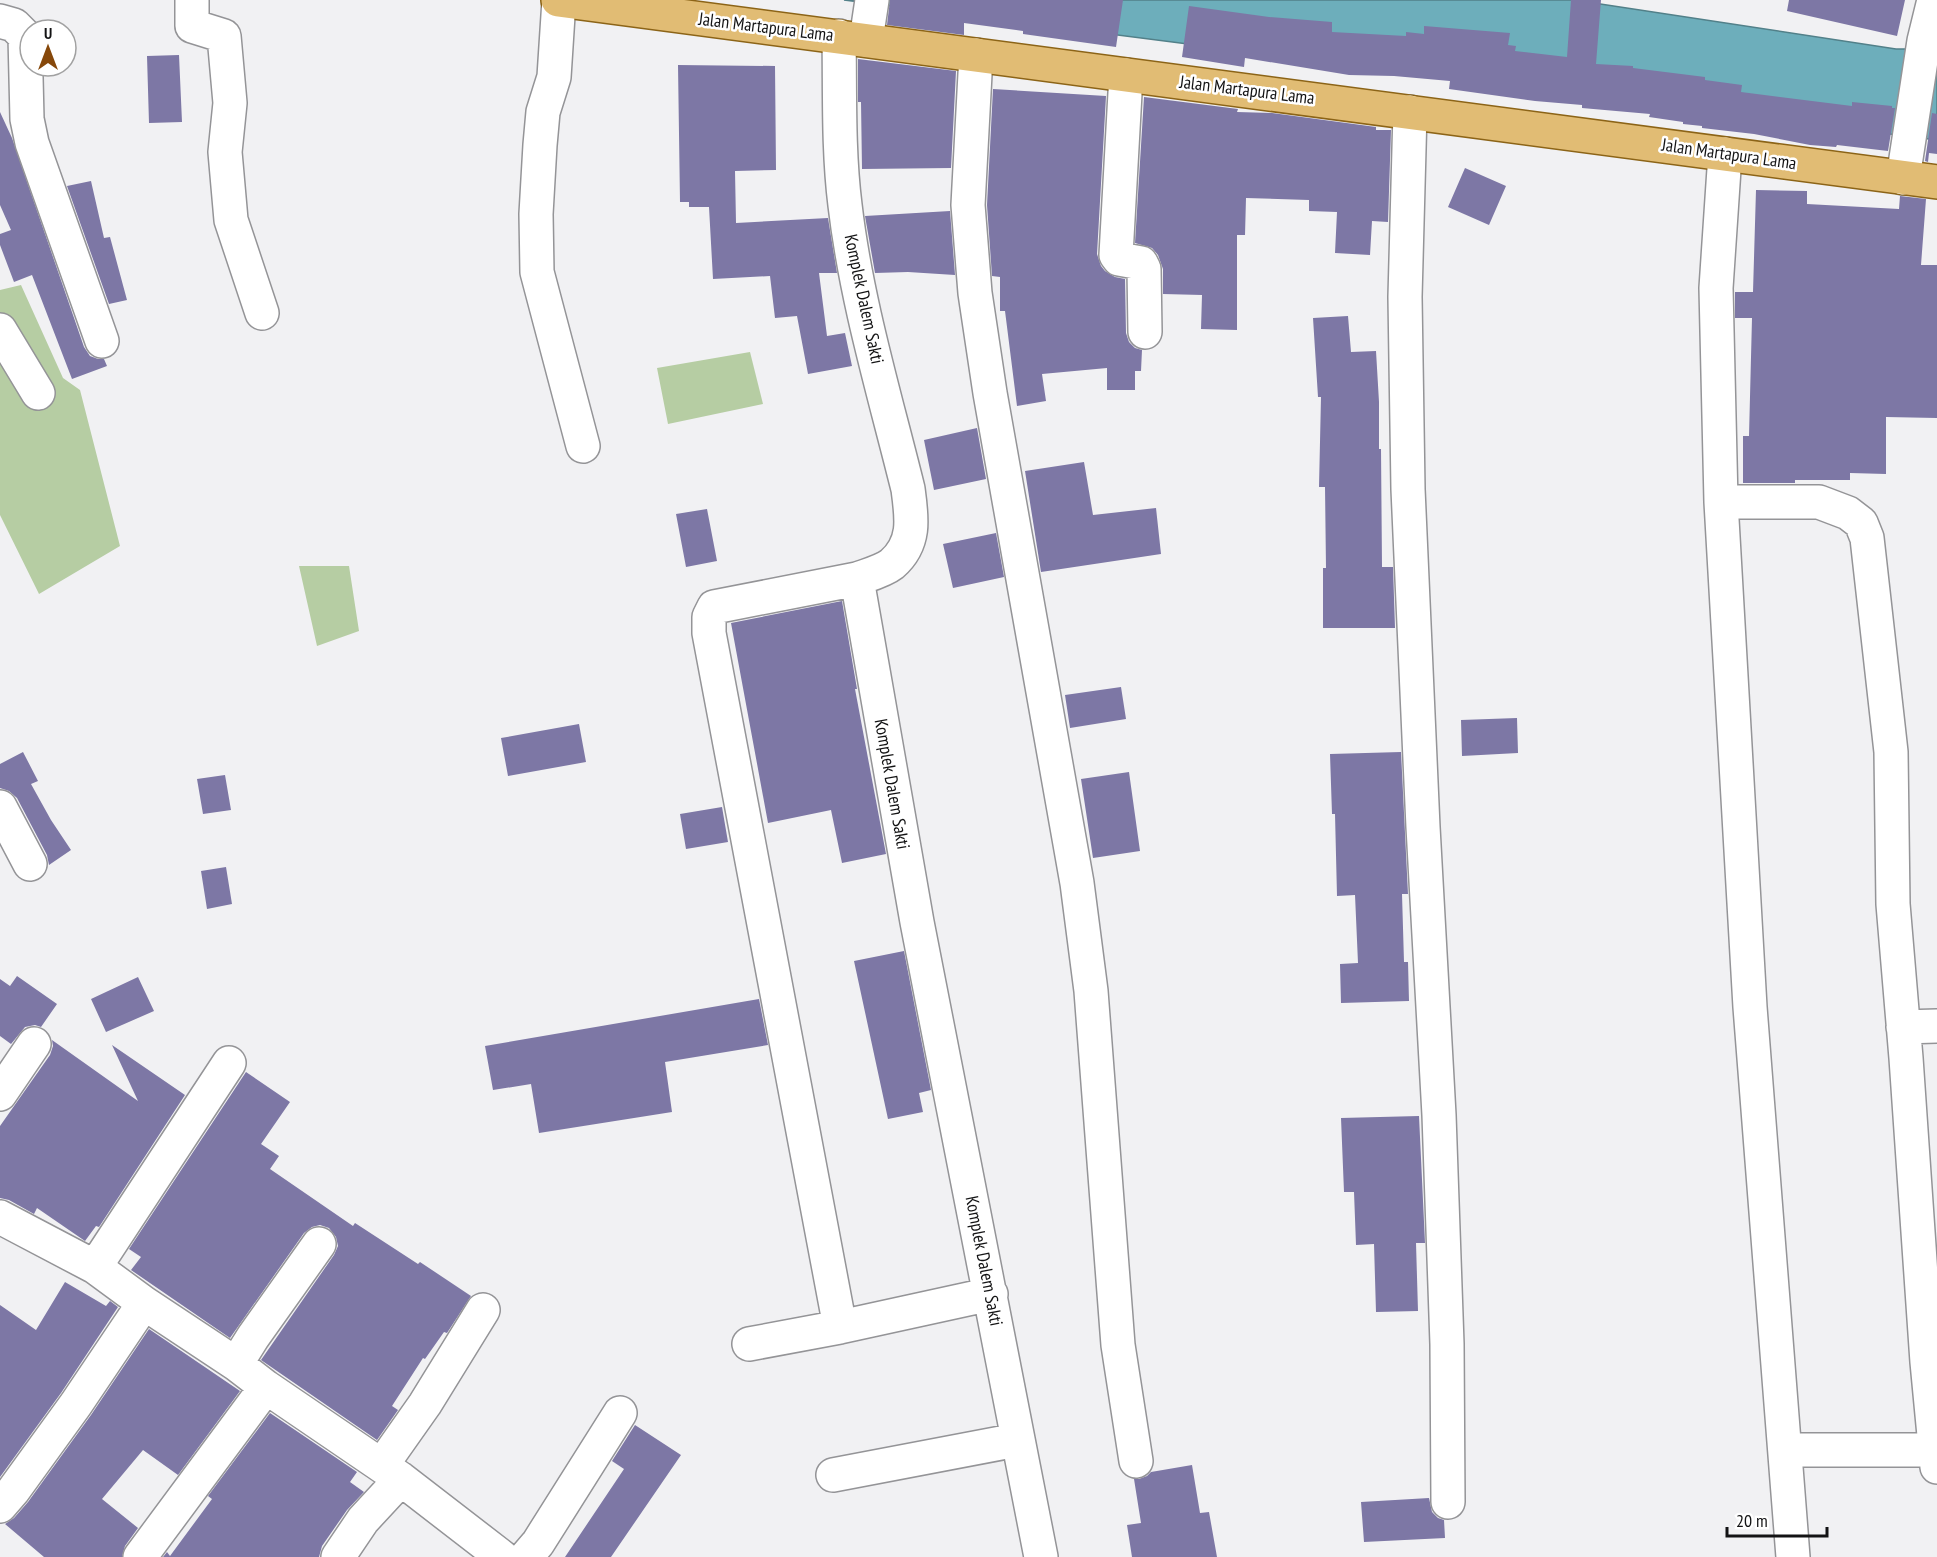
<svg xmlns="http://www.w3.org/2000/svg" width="1937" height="1557" font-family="'PT Sans Narrow',sans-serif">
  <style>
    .green { fill: #b6cda3 }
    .water { fill: #6daebb; stroke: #528089; stroke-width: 1.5 }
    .building { fill: #7d77a5 }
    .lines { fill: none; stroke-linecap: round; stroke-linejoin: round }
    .minor-casing { stroke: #949497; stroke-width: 36 }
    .major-casing { stroke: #8c6417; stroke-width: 36 }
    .minor { stroke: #fff; stroke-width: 33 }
    .major { stroke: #e1bc74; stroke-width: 33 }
    .labels { text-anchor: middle; stroke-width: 5; stroke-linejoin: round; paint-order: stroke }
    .street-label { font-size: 18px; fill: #131314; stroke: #fff }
  </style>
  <rect width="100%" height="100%" fill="#f1f1f3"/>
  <path class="green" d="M 21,285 L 63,378 L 80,390 L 120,546 L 39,594 L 0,515 L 0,290 Z
    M 750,352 L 763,404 L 668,424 L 657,368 Z
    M 299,566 L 349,566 L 359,631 L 317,646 Z"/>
  <path class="water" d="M 844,0 L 1574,0 L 1896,49 L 1937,49 L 1937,140 Z"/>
  <path class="building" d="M 890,0 L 1123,0 L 1116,47 L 1023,34 L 1023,31 L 964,23 L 964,35 L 887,25 Z
    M 1571,0 L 1601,0 L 1596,64 L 1633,66 L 1633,68 L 1705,77 L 1705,80 L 1742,85 L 1741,92 L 1852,106 L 1852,102 L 1892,106 L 1892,108 L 1895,108 L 1888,151 L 1837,145 L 1836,147 L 1810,145 L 1754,134 L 1702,128 L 1702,126 L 1683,124 L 1683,122 L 1649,117 L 1650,114 L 1582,108 L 1582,105 L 1535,101 L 1449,89 L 1450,81 L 1394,76 L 1349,75 L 1245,58 L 1244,67 L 1182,57 L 1189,6 L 1269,17 L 1332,22 L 1332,32 L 1406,36 L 1406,32 L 1424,34 L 1424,26 L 1510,33 L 1508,45 L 1516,46 L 1515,51 L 1567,57 Z
    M 1789,0 L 1905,0 L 1897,36 L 1787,11 Z
    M 179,55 L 182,122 L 149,123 L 147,56 Z
    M 858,59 L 956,71 L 951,168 L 862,169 L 861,102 L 858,102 Z
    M 678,65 L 775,66 L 776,170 L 735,171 L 736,223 L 828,218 L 837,273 L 819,273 L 827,336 L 845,333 L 852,366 L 808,374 L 797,316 L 775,318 L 770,276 L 713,279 L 709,207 L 689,207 L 689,202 L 680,202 Z
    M 993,89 L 1106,96 L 1097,254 L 1101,266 L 1105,271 L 1115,277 L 1125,279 L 1126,333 L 1129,342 L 1135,348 L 1142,350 L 1141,371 L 1135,371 L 1135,390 L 1107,390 L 1107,368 L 1042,374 L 1046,401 L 1017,406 L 1005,311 L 1000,311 L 1000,277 L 992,276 L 987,205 Z
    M 1144,97 L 1238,109 L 1237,112 L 1272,113 L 1376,127 L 1376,130 L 1391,130 L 1388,222 L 1372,221 L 1370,255 L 1335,253 L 1337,212 L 1309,211 L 1309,200 L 1246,198 L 1245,235 L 1237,235 L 1237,330 L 1201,329 L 1202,295 L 1163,294 L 1163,269 L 1158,255 L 1152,248 L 1135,243 Z
    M 0,112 L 12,138 L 84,347 L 90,356 L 98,359 L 104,359 L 107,366 L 72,379 L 32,275 L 14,282 L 0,245 L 0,234 L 11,230 L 0,205 Z
    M 1932,113 L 1937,114 L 1937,154 L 1929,153 L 1928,162 L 1925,161 Z
    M 1465,168 L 1506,186 L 1489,225 L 1448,207 Z
    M 91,181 L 104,238 L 110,237 L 127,300 L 109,304 L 67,186 Z
    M 1756,190 L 1807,191 L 1807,204 L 1899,209 L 1900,196 L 1926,199 L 1921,265 L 1937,265 L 1937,418 L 1886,417 L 1886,474 L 1850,473 L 1850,480 L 1795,480 L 1795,483 L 1743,483 L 1743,436 L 1749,436 L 1752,318 L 1735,318 L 1735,292 L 1753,292 Z
    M 950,211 L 955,275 L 908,272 L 875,273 L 865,216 Z
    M 1348,316 L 1351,352 L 1376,351 L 1379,402 L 1379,449 L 1381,449 L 1382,567 L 1393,567 L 1395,628 L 1323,628 L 1323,568 L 1326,568 L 1325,487 L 1319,487 L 1321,397 L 1318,397 L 1313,318 Z
    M 977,428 L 986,479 L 934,490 L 924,440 Z
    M 1084,462 L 1093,515 L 1156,508 L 1161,554 L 1041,572 L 1025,471 Z
    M 707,509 L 717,561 L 686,567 L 676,514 Z
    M 996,533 L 1004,577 L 953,588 L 943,544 Z
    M 842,601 L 857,689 L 855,689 L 886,854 L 842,863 L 831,810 L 768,823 L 731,623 Z
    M 1121,687 L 1126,719 L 1070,728 L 1065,695 Z
    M 1517,718 L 1518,753 L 1462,756 L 1461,720 Z
    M 579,724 L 586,762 L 508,776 L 501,738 Z
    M 23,752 L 38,781 L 31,784 L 51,820 L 71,850 L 49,865 L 47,855 L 17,798 L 9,791 L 0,788 L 0,764 Z
    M 1401,752 L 1408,894 L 1402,894 L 1404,962 L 1408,962 L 1409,1001 L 1341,1003 L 1340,964 L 1358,963 L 1355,895 L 1337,896 L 1335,814 L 1332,814 L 1330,754 Z
    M 1129,772 L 1140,851 L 1093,858 L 1081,779 Z
    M 225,775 L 231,810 L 203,814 L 197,779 Z
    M 722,807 L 728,842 L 686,849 L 680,814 Z
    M 226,867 L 232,904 L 207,909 L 201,871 Z
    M 904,951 L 931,1090 L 919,1093 L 923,1112 L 888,1119 L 854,961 Z
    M 17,976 L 57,1004 L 41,1027 L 35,1025 L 25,1027 L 11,1044 L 0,1036 L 0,979 L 10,986 Z
    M 138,977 L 154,1011 L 106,1032 L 91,999 Z
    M 759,999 L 768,1045 L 665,1062 L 672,1112 L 539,1133 L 531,1084 L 493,1090 L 485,1046 Z
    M 52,1040 L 138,1101 L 112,1045 L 185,1095 L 99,1227 L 96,1226 L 85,1241 L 37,1208 L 34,1214 L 9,1200 L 0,1198 L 0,1126 L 50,1055 L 53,1046 Z
    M 246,1072 L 290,1102 L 261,1144 L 279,1156 L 270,1169 L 353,1226 L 355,1223 L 418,1264 L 420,1262 L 471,1296 L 447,1333 L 444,1332 L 425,1359 L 423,1358 L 392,1406 L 398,1410 L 377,1440 L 261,1360 L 334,1255 L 338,1246 L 336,1237 L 329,1228 L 320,1225 L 312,1227 L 304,1233 L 230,1338 L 131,1270 L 141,1257 L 129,1249 Z
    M 1419,1116 L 1425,1243 L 1416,1243 L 1418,1311 L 1376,1312 L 1374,1244 L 1356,1245 L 1354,1192 L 1344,1192 L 1341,1118 Z
    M 65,1282 L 106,1306 L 110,1301 L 118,1307 L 61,1393 L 0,1477 L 0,1305 L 36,1330 Z
    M 149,1329 L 240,1391 L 178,1475 L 143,1450 L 102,1499 L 138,1528 L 125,1546 L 122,1557 L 44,1557 L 5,1524 L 14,1518 L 28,1502 L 91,1415 Z
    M 270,1413 L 357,1472 L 350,1482 L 364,1492 L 347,1510 L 322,1546 L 319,1557 L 163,1557 L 167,1552 L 170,1556 L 212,1499 L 208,1496 Z
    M 635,1425 L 681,1455 L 611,1557 L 565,1557 L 624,1469 L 612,1461 Z
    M 1192,1465 L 1200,1513 L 1209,1512 L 1217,1557 L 1132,1557 L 1127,1525 L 1141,1523 L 1134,1479 L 1139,1479 L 1147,1476 L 1151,1472 Z
    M 1429,1498 L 1432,1512 L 1438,1518 L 1444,1520 L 1445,1538 L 1364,1542 L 1361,1502 Z"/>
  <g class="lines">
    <defs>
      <path id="minor" d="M 192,0 L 192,26 L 224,36 L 230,103 L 225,152 L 231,220 L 262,313
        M 559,0 L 554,77 L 543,112 L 540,145 L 536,214 L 537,272 L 583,446
        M 0,21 L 14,25 L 25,36 L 27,119 L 32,143 L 102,341
        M 839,36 C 840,92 838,149 845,205 C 856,300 885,396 908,489 C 912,518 916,543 892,564 C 883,571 868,575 857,579 L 917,922 L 1041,1557
        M 866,40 L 872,0
        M 976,55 L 968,205 L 975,293 L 990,393 L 1077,883 L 1091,991 L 1118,1345 L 1136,1461
        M 1126,75 L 1116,255 L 1119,259 L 1141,263 L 1144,269 L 1145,332
        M 1410,112 L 1405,297 L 1408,489 L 1423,827 L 1439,1115 L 1447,1344 L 1448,1502
        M 1725,154 L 1716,288 L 1721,502 L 1750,1007 L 1793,1557
        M 1903,178 L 1924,41 L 1934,0
        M 0,330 L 38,393
        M 1721,502 L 1819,502 L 1848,513 L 1861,523 L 1867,538 L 1891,752 L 1893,904 L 1906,1058 L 1927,1362 L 1937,1467
        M 0,807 L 30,864
        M 1903,1027 L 1937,1026
        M 0,1094 L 34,1044
        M 0,1217 L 95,1267 L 144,1303 L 236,1364 L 266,1387 L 401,1479 L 502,1557
        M 95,1267 L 229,1063
        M 840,1327 L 709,633 L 709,617 L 714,607 L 857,579
        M 749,1344 L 840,1327 L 991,1294
        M 236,1364 L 253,1337 L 319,1244
        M 1785,1450 L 1937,1450
        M 382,1465 L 425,1404 L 483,1310
        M 833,1475 L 1017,1440
        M 0,1506 L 13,1491 L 76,1404 L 144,1303
        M 140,1557 L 266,1387
        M 338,1557 L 363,1520 L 401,1479
        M 526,1557 L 538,1543 L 620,1413"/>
      <path id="major" d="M 558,0 L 1937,182"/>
    </defs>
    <use href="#minor" class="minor-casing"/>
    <use href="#major" class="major-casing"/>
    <use href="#minor" class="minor"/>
    <use href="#major" class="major"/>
  </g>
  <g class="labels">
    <g class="street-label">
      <text transform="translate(766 27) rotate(7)" y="6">Jalan Martapura Lama</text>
      <text transform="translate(1247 90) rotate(7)" y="6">Jalan Martapura Lama</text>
      <text transform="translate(1729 154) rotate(8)" y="6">Jalan Martapura Lama</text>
      <text transform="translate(864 299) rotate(78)" y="6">Komplek Dalem Sakti</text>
      <text transform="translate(892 784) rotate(80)" y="6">Komplek Dalem Sakti</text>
      <text transform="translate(984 1261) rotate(79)" y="6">Komplek Dalem Sakti</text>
    </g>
  </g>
  <g transform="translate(48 48)"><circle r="28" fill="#ffffff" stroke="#a1a1a1" stroke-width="1.5"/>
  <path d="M0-4.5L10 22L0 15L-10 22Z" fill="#86480a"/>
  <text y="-9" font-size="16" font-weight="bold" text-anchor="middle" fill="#131314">U</text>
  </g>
  <path d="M1727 1527v9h100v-9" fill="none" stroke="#131314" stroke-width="3"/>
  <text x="1736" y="1527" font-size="18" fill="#131314" stroke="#ffffff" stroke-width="4.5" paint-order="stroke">20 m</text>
</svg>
